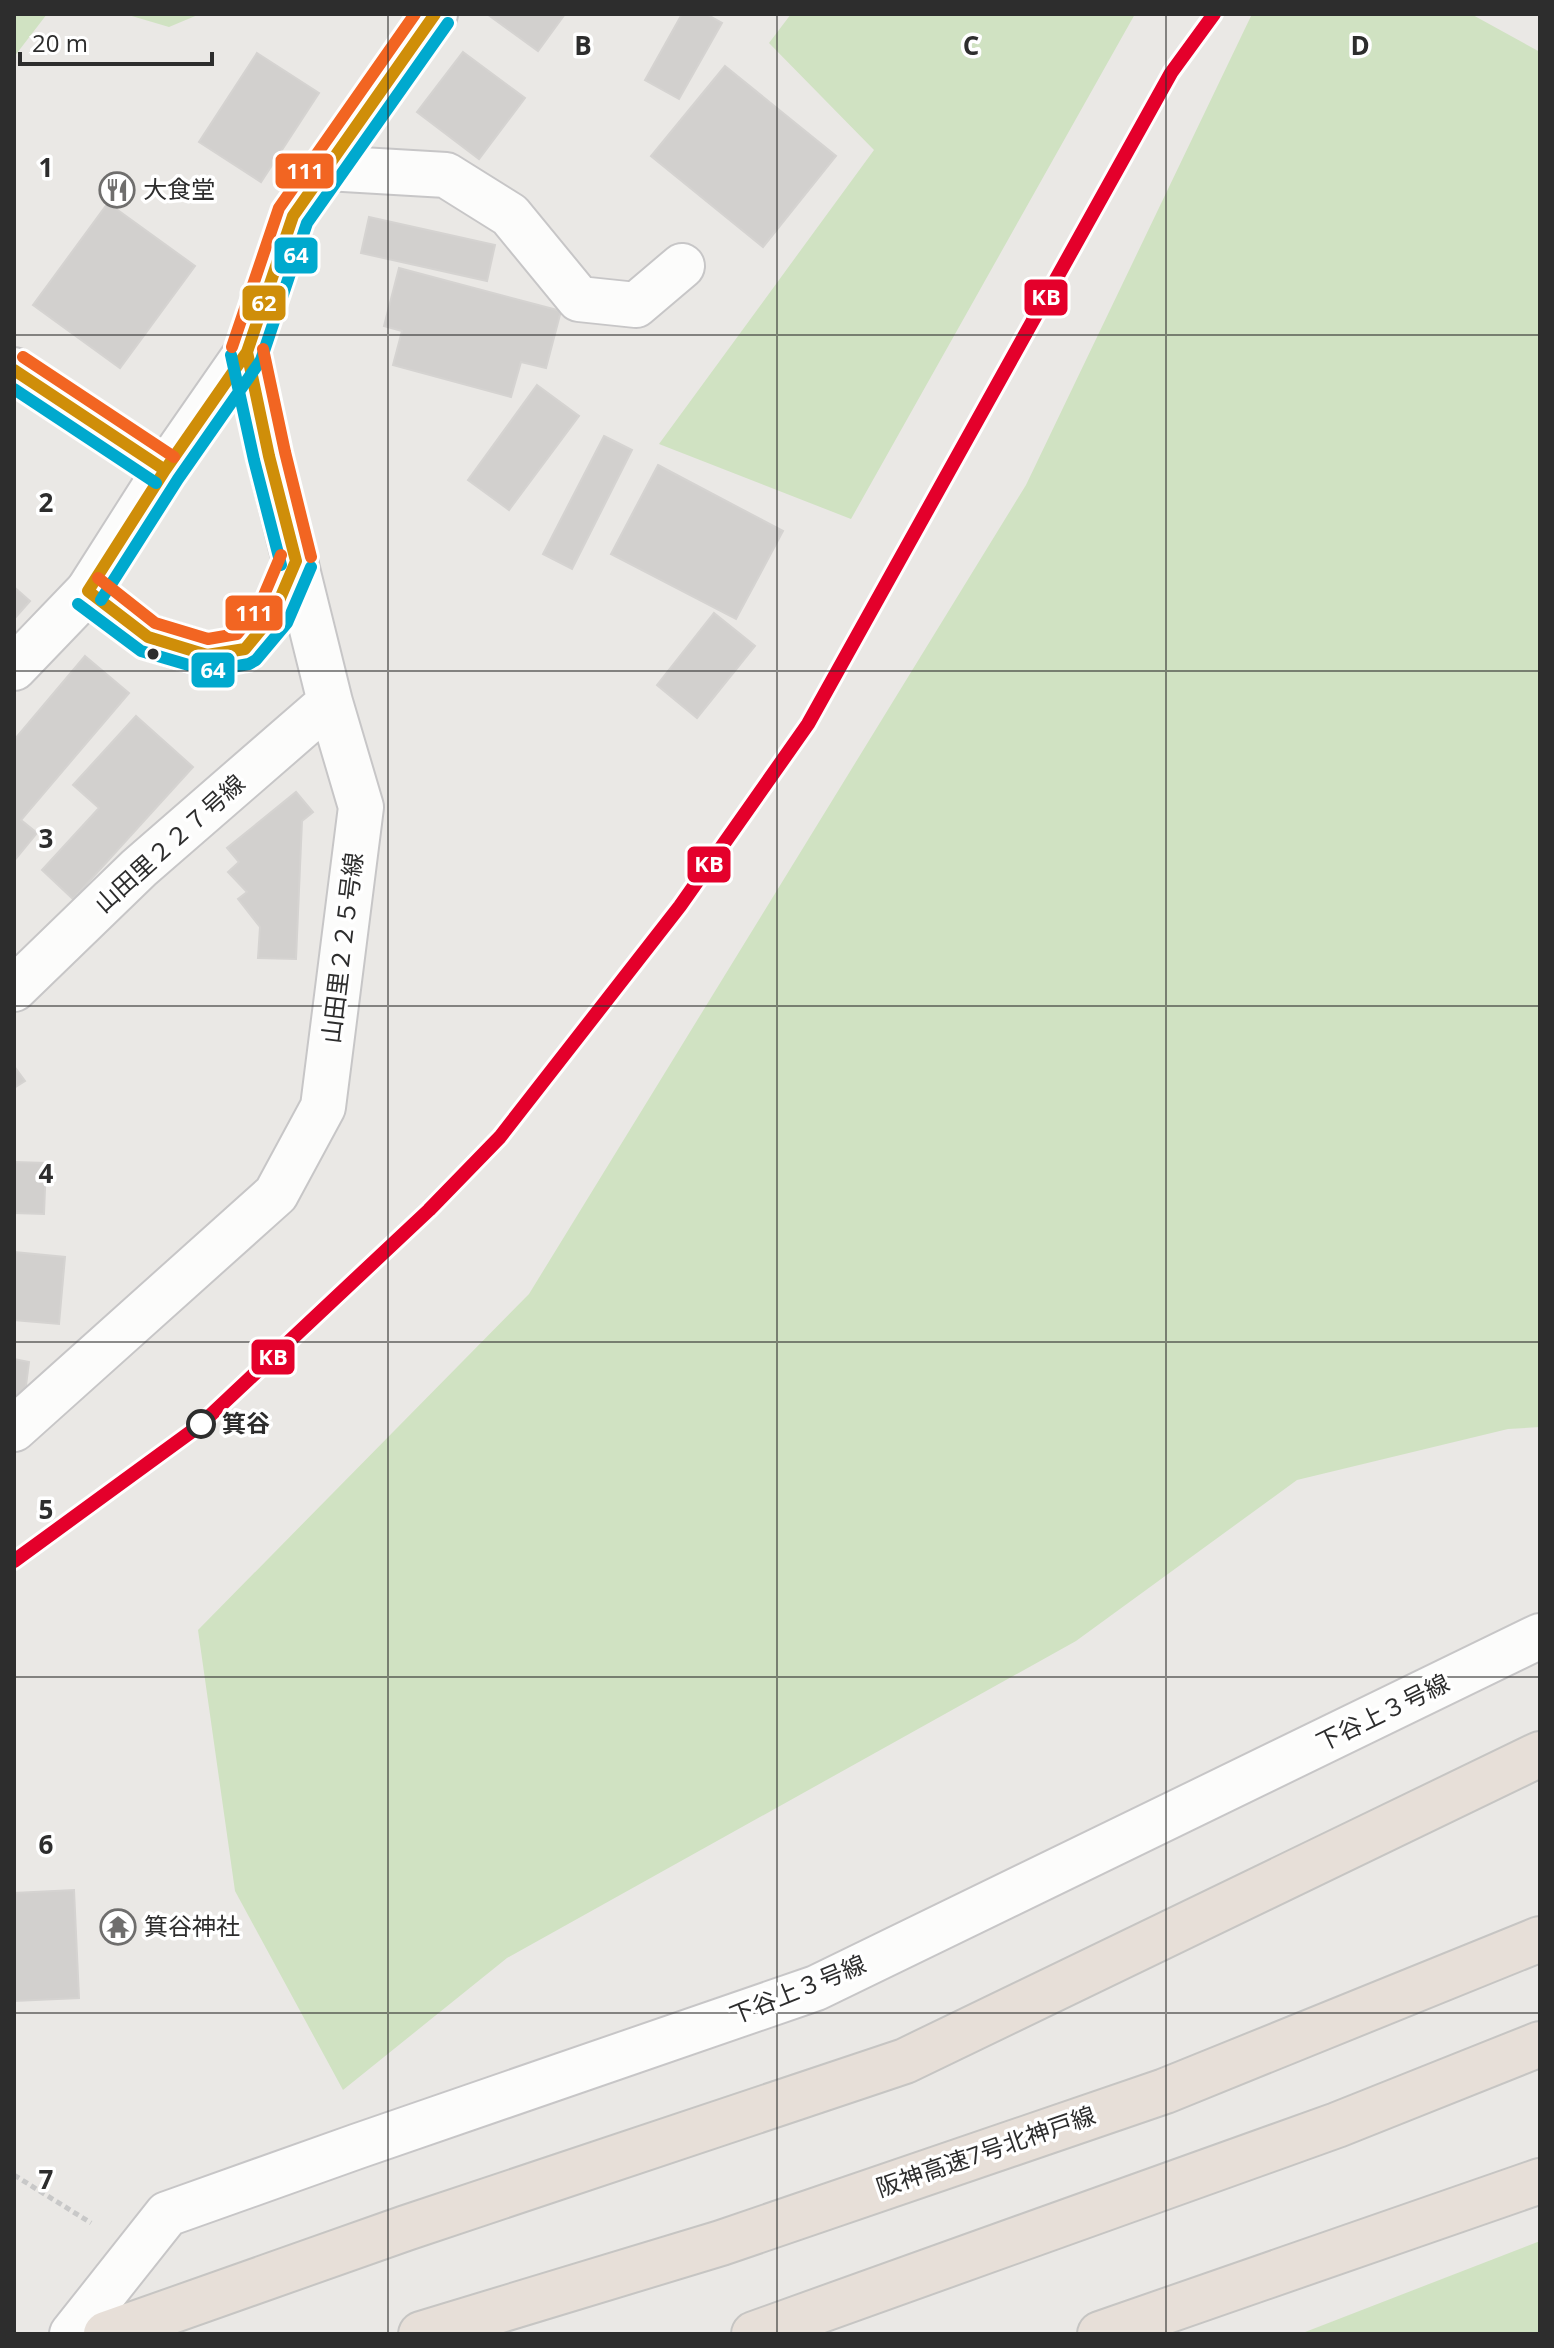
<svg xmlns="http://www.w3.org/2000/svg" width="1554" height="2348" font-family="'Open Sans','Noto Sans JP',sans-serif">
  <style>
    .green { fill: #d0e2c2 }
    .building { fill: #d2d0ce; stroke: #d5d3d1; stroke-width: 2 }
    .lines { fill: none; stroke-linecap: round; stroke-linejoin: round }
    .street-casing { stroke: #c7c6c7; stroke-width: 48 }
    .secondary-casing { stroke: #c7c6c7; stroke-width: 48 }
    .highway-casing { stroke: #c6c5c3; stroke-width: 48 }
    .path { stroke: #c8c8c8; stroke-width: 5; stroke-dasharray: 6 4; stroke-linecap: butt }
    .street { stroke: #fcfcfb; stroke-width: 44 }
    .secondary { stroke: #fcfcfb; stroke-width: 44 }
    .highway { stroke: #e7dfd8; stroke-width: 44 }
    .bus-1-casing { stroke: #fff; stroke-width: 18 }
    .bus-2-casing { stroke: #fff; stroke-width: 18 }
    .bus-3-casing { stroke: #fff; stroke-width: 18 }
    .bus-1 { stroke: #cf8e09; stroke-width: 12 }
    .bus-2 { stroke: #00a9ce; stroke-width: 12 }
    .bus-3 { stroke: #f26522; stroke-width: 12 }
    .rail-1-casing { stroke: #fff; stroke-width: 20 }
    .rail-1 { stroke: #e4002b; stroke-width: 14 }
    .grid { fill: none; stroke: #2d2d2d; stroke-width: 2; stroke-opacity: 0.55 }
    .bus-dot { fill: #2d2d2d; stroke: #fff; stroke-width: 3 }
    .stop-dot { fill: #fff; stroke: #2d2d2d; stroke-width: 4 }
    .labels { text-anchor: middle; stroke-width: 7; stroke-linejoin: round; paint-order: stroke }
    .poi-label { font-size: 24px; fill: #2d2d2d; stroke: #fff; text-anchor: start }
    .street-label { font-size: 24px; fill: #2d2d2d; stroke: #fff }
    .stop-label { font-size: 24px; font-weight: bold; fill: #2d2d2d; stroke: #fff; text-anchor: start }
    .grid-label { font-size: 26px; text-anchor: middle; font-weight: bold; fill: #2d2d2d; stroke: #fff; stroke-width: 7; stroke-linejoin: round; paint-order: stroke }
    .line-badge { stroke: #fff; stroke-width: 3 }
    .badge-label { font-size: 22px; text-anchor: middle; font-weight: bold; fill: #fff }
  </style>
  <rect width="100%" height="100%" fill="#eae8e5"/>
  <path class="green" d="M 14,14 L 47,14 L 14,57 Z
    M 125,14 L 200,14 L 169,27 Z
    M 791,14 L 1135,14 L 851,519 L 659,444 L 874,150 L 769,43 Z
    M 1252,14 L 1471,14 L 1540,52 L 1540,1427 L 1508,1429 L 1297,1480 L 1076,1641 L 507,1958 L 343,2090 L 235,1891 L 198,1630 L 529,1294 L 1026,485 Z
    M 1540,2241 L 1540,2334 L 1300,2334 Z"/>
  <path class="building" d="M 487,14 L 565,14 L 538,51 Z
    M 682,14 L 706,14 L 722,23 L 679,99 L 645,80 Z
    M 463,52 L 525,98 L 479,159 L 417,112 Z
    M 257,53 L 319,93 L 261,182 L 199,142 Z
    M 725,66 L 836,156 L 763,247 L 651,156 Z
    M 108,203 L 195,266 L 120,368 L 33,305 Z
    M 369,217 L 495,245 L 487,281 L 361,253 Z
    M 399,268 L 561,311 L 546,368 L 521,362 L 511,397 L 393,365 L 402,331 L 384,326 Z
    M 537,385 L 579,416 L 509,510 L 468,480 Z
    M 604,436 L 632,450 L 572,569 L 543,554 Z
    M 658,465 L 783,531 L 736,619 L 611,554 Z
    M 14,587 L 30,601 L 14,619 Z
    M 714,613 L 755,646 L 697,718 L 657,685 Z
    M 85,656 L 129,693 L 21,820 L 37,833 L 14,861 L 14,740 Z
    M 136,716 L 193,767 L 73,899 L 42,870 L 99,808 L 73,785 Z
    M 296,792 L 313,812 L 302,821 L 296,959 L 258,958 L 260,927 L 238,899 L 247,892 L 228,872 L 239,862 L 227,848 Z
    M 14,1066 L 25,1081 L 14,1088 Z
    M 14,1162 L 46,1163 L 44,1214 L 14,1213 Z
    M 14,1252 L 65,1257 L 59,1324 L 14,1320 Z
    M 14,1359 L 29,1362 L 23,1409 L 14,1408 Z
    M 74,1890 L 79,1998 L 14,2001 L 14,1893 Z"/>
  <g class="lines">
    <defs>
      <path id="street" d="M 327,168 L 446,175 L 510,215 L 579,299 L 636,305 L 682,266
        M 88,591 L 148,637 L 207,655 L 245,649 L 273,615 L 296,561
        M 14,989 L 139,868 L 330,702
        M 14,1429 L 276,1194 L 323,1107 L 361,807 L 330,702 L 269,456 L 247,352
        M 72,2334 L 167,2214 L 358,2146 L 816,1988 L 1540,1636"/>
      <path id="secondary" d="M 14,370 L 165,470
        M 14,668 L 88,591 L 165,470 L 247,352 L 293,216 L 435,14"/>
      <path id="highway" d="M 106,2334 L 406,2228 L 905,2061 L 1540,1754
        M 421,2334 L 721,2243 L 1165,2091 L 1540,1939
        M 754,2334 L 1337,2125 L 1540,2044
        M 1100,2334 L 1540,2181"/>
    </defs>
    <use href="#street" class="street-casing"/>
    <use href="#secondary" class="secondary-casing"/>
    <use href="#highway" class="highway-casing"/>
    <path class="path" d="M 14,2175 L 91,2223"/>
    <use href="#street" class="street"/>
    <use href="#secondary" class="secondary"/>
    <use href="#highway" class="highway"/>
    <defs>
      <path id="bus-1" d="M 247,352 L 269,456 L 296,561
        M 14,370 L 165,470
        M 88,591 L 165,470 L 247,352 L 293,216 L 435,14
        M 88,591 L 148,637 L 207,655 L 245,649 L 273,615 L 296,561"/>
      <path id="bus-2" d="M 231,355 L 254,460 L 281,565
        M 14,389 L 156,483
        M 101,600 L 178,479 L 261,360 L 307,223 L 448,23
        M 78,604 L 141,651 L 209,671 L 249,664 L 256,660 L 287,623 L 311,567"/>
      <path id="bus-3" d="M 232,347 L 279,208 L 415,14
        M 263,349 L 285,452 L 311,557
        M 23,357 L 174,457
        M 98,578 L 155,623 L 208,639 L 237,634 L 259,607 L 281,555"/>
    </defs>
    <use href="#bus-1" class="bus-1-casing"/>
    <use href="#bus-2" class="bus-2-casing"/>
    <use href="#bus-3" class="bus-3-casing"/>
    <use href="#bus-1" class="bus-1"/>
    <use href="#bus-2" class="bus-2"/>
    <use href="#bus-3" class="bus-3"/>
    <defs>
      <path id="rail-1" d="M 14,1561 L 199,1426 L 429,1210 L 500,1137 L 680,906 L 808,724 L 1171,73 L 1214,14"/>
    </defs>
    <use href="#rail-1" class="rail-1-casing"/>
    <use href="#rail-1" class="rail-1"/>
  </g>
  <path class="grid" d="M 388,14 L 388,2334M 777,14 L 777,2334M 1166,14 L 1166,2334M 14,335 L 1540,335M 14,671 L 1540,671M 14,1006 L 1540,1006M 14,1342 L 1540,1342M 14,1677 L 1540,1677M 14,2013 L 1540,2013"/>
  <defs>
    <symbol id="restaurant-ring" viewBox="-11 -11 22 22"><circle r="9.5" fill="#fff" stroke="#6f6e6d" stroke-width="1.5"/><path d="M-5-6h1v4h1v-4h1v4h1v-4h1v5L-1.5 .5V6h-2V.5L-5-1ZM5-6V6H3V1.5H1.5Q1.5-4 5-6Z" fill="#6f6e6d"/></symbol>
    <symbol id="temple-ring" viewBox="-11 -11 22 22"><circle r="9.5" fill="#fff" stroke="#6f6e6d" stroke-width="1.5"/><path d="M0-6L5-2H3V0L6.5 2.5H4V6H1.5V3h-3V6H-4V2.5H-6.5L-3 0V-2H-5Z" fill="#6f6e6d"/></symbol>
  </defs>
  <g fill-rule="evenodd">
    <use href="#restaurant-ring" x="97" y="170" width="40" height="40"/>
    <use href="#temple-ring" x="98" y="1907" width="40" height="40"/>
  </g>
  <circle class="bus-dot" cx="153" cy="654" r="7"/>
  <circle class="stop-dot" cx="201" cy="1424" r="13"/>
  <g class="labels">
    <g class="poi-label">
      <text x="143" y="198">大食堂</text>
      <text x="144" y="1935">箕谷神社</text>
    </g>
    <g class="street-label">
      <text transform="translate(170 844) rotate(-42)" y="8">山田里２２７号線</text>
      <text transform="translate(343 948) rotate(-83)" y="8">山田里２２５号線</text>
      <text transform="translate(1383 1713) rotate(-26)" y="8">下谷上３号線</text>
      <text transform="translate(798 1990) rotate(-22)" y="8">下谷上３号線</text>
      <text transform="translate(986 2152) rotate(-19)" y="8">阪神高速7号北神戸線</text>
    </g>
    <g class="stop-label">
      <text x="222" y="1432">箕谷</text>
    </g>
  </g>
  <g class="grid-label">
    <text x="583" y="55">B</text>
    <text x="971" y="55">C</text>
    <text x="1360" y="55">D</text>
    <text x="46" y="177">1</text>
    <text x="46" y="512">2</text>
    <text x="46" y="848">3</text>
    <text x="46" y="1183">4</text>
    <text x="46" y="1519">5</text>
    <text x="46" y="1854">6</text>
    <text x="46" y="2189">7</text>
  </g>
  <g class="line-badge">
    <rect x="274" y="152" width="61" height="38" rx="8" fill="#f26522"/>
    <rect x="273" y="236" width="46" height="39" rx="8" fill="#00a9ce"/>
    <rect x="1023" y="278" width="46" height="39" rx="8" fill="#e4002b"/>
    <rect x="241" y="284" width="46" height="38" rx="8" fill="#cf8e09"/>
    <rect x="224" y="594" width="60" height="38" rx="8" fill="#f26522"/>
    <rect x="190" y="651" width="46" height="38" rx="8" fill="#00a9ce"/>
    <rect x="686" y="845" width="46" height="39" rx="8" fill="#e4002b"/>
    <rect x="250" y="1338" width="46" height="38" rx="8" fill="#e4002b"/>
  </g>
  <g class="badge-label">
    <text x="305" y="179">111</text>
    <text x="296" y="263">64</text>
    <text x="1046" y="305">KB</text>
    <text x="264" y="311">62</text>
    <text x="254" y="621">111</text>
    <text x="213" y="678">64</text>
    <text x="709" y="872">KB</text>
    <text x="273" y="1365">KB</text>
  </g>
  <rect width="1554" height="2348" fill="none" stroke="#2d2d2d" stroke-width="32"/>
  <path d="M20 52v12h192v-12" fill="none" stroke="#2d2d2d" stroke-width="4"/>
  <text x="32" y="52" font-size="24" fill="#2d2d2d" stroke="#ffffff" stroke-width="6" paint-order="stroke">20 m</text>
</svg>
